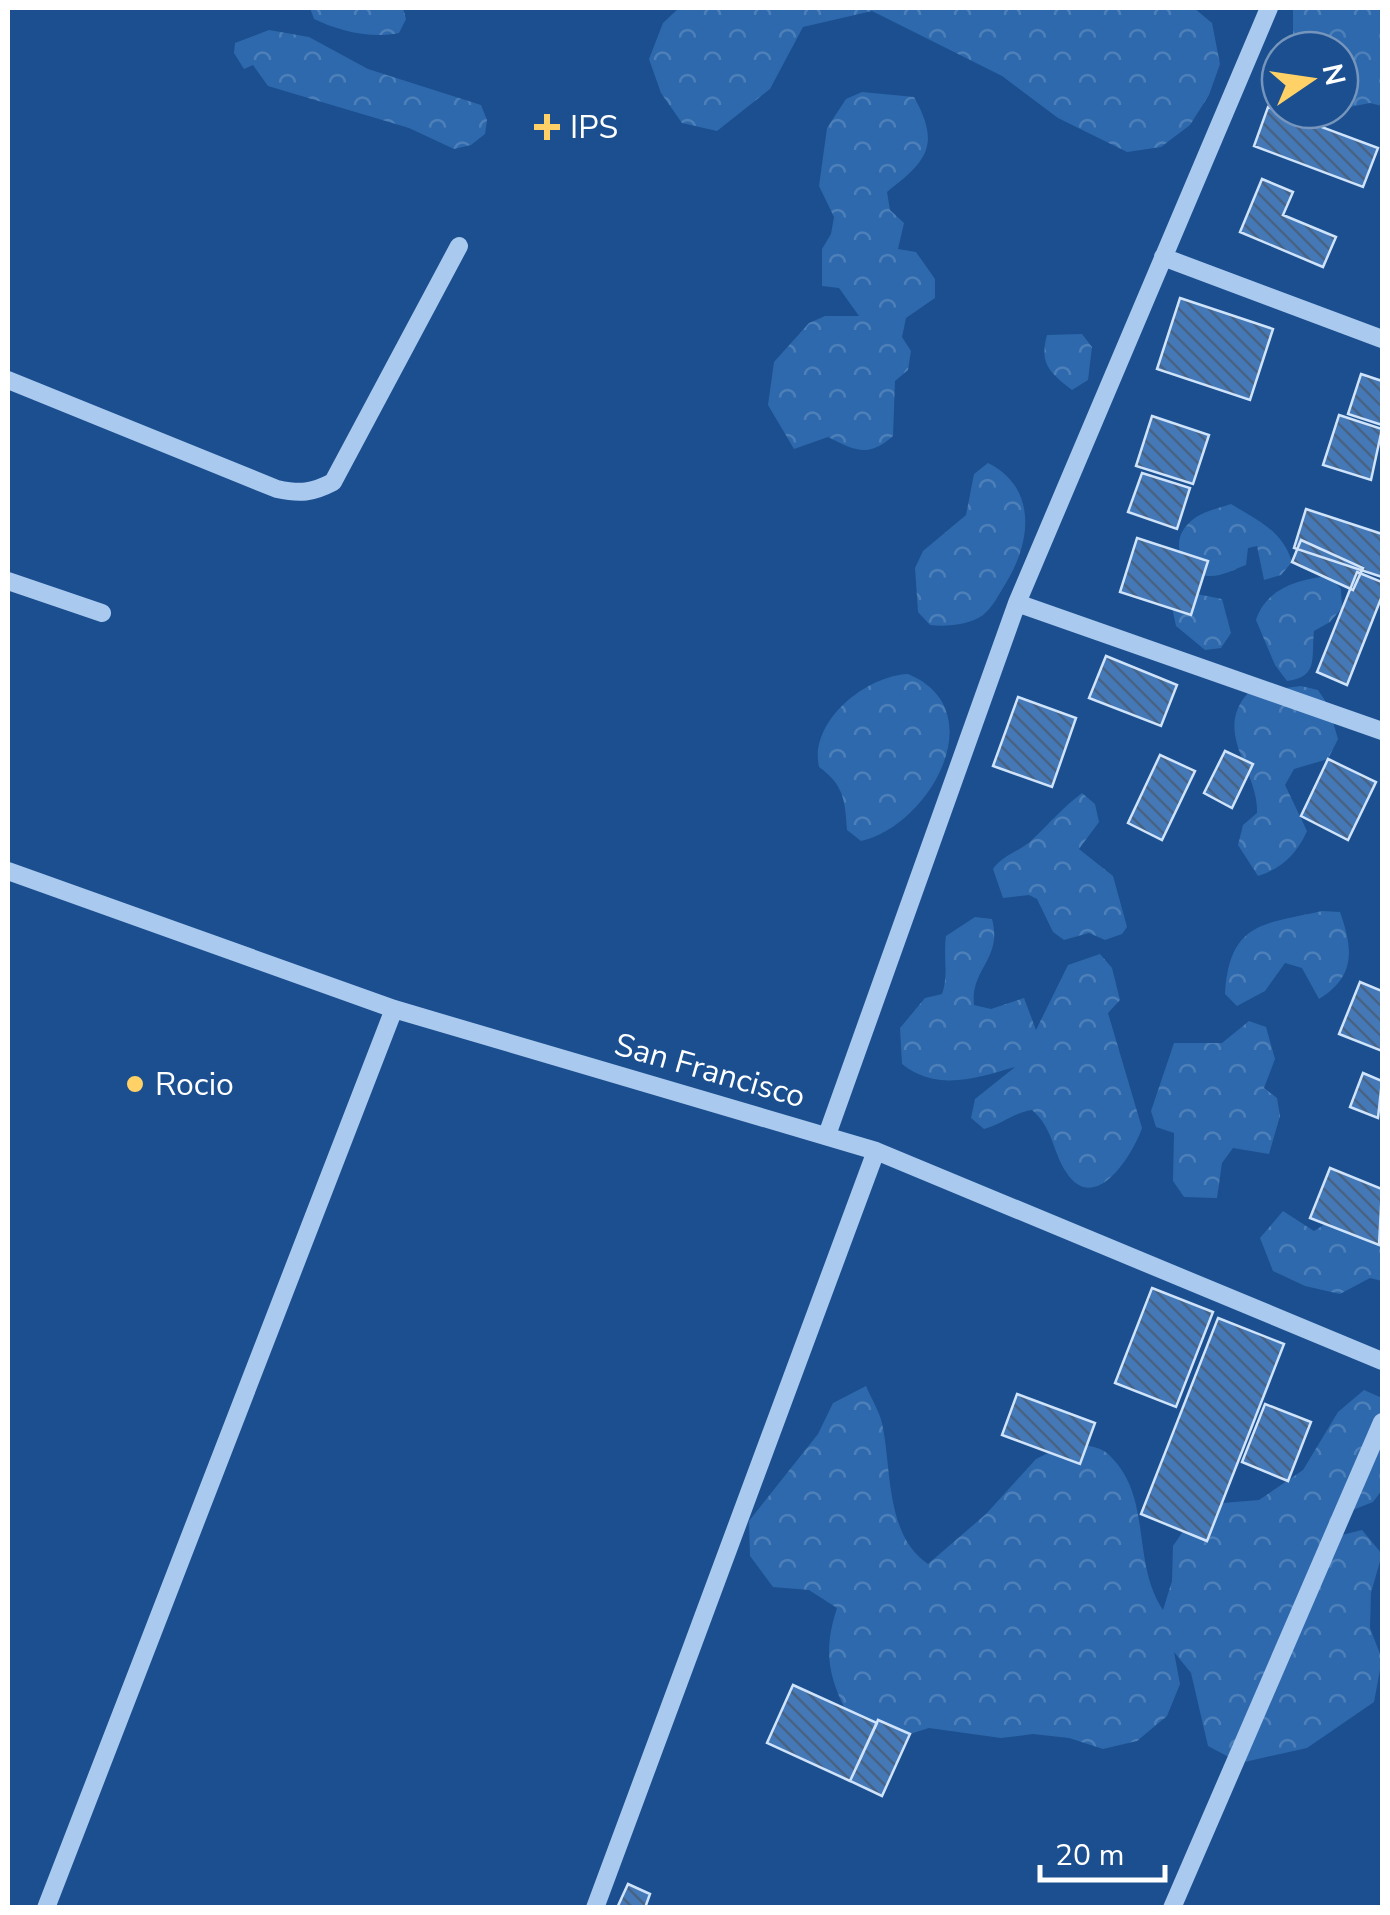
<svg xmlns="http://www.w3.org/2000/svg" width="1390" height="1915" font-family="'Nunito Sans',sans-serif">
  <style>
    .forest { fill: url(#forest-crowns) }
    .building { fill: url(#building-back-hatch); stroke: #cfe3fa; stroke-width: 2.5 }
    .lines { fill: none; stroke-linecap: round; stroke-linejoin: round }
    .minor { stroke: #a9c9ee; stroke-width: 18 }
    .poi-dot { fill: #ffd166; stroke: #1b4f8f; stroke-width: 4 }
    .labels { text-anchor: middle; stroke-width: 9; stroke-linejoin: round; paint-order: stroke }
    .poi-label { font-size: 32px; fill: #fff; stroke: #1b4f8f; text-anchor: start }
    .street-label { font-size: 32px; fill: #fff; stroke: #1b4f8f }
  </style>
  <defs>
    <pattern id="forest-crowns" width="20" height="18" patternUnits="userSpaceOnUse" patternTransform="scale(2.5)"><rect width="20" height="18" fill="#2e69ad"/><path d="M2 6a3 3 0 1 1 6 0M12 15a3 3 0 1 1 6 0" fill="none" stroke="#4d80b9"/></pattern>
    <pattern id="building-back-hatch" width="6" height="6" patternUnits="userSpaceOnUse" patternTransform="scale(2.5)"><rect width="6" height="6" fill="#4478b7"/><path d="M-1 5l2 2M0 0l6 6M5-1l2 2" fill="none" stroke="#486282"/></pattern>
  </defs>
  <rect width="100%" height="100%" fill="#1b4f8f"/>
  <path class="forest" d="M 310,8 L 403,8 L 406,19 L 399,33 C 371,39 339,31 314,19 Z
    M 679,8 L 1194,8 L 1212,23 L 1220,64 L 1209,95 L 1190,125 L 1161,147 L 1127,152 L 1058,118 L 1002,76 L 872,11 L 803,27 L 770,89 L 717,131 L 682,123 L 661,93 L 649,59 L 663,23 Z
    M 1293,8 L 1382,8 L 1382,106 L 1370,103 L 1340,109 L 1340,50 L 1293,50 Z
    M 269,30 L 309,37 L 368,69 L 481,105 L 487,120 L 485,134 L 471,145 L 454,149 L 409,128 L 268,86 L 253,65 L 244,69 L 234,53 L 235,43 Z
    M 862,92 L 914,97 C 942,147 925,162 887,192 L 890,210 L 904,223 L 898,249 L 916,252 L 935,279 L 935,298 L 906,318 L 902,337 L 911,351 L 908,370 L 895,381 L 893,436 C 868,458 856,451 828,437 L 794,449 L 768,405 L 774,362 L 809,323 L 825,316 L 859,316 L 839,288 L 822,286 L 822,249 L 831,234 L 834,217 L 819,186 L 827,128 L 846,99 Z
    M 1082,334 L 1092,347 L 1088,380 L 1072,390 C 1050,373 1039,364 1047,335 Z
    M 988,463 C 1038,488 1031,542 1006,583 C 999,594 993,607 983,615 C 969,625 947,627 930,625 L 918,612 L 915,568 L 923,551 L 966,515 L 974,474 Z
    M 1231,504 C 1258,521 1282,530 1292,562 L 1281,575 L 1264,580 L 1257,546 L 1248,548 L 1246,565 C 1235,569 1221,577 1208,576 C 1182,573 1169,543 1188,524 C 1199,512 1216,509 1231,504 Z
    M 1329,576 L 1341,589 L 1342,608 L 1330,622 L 1314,631 C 1311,658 1319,677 1287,681 L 1275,665 L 1256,620 C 1266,588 1299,579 1329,576 Z
    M 1182,591 L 1222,599 L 1231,633 L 1221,648 L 1205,650 L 1176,626 L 1172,607 Z
    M 908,674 C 995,710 929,826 861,841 L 847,830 C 845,800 844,785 819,767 C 809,722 865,676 908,674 Z
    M 1301,686 L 1318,690 L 1328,705 L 1338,739 L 1328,759 L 1294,769 L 1285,785 L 1307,831 C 1297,854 1281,869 1258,876 L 1238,845 L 1243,825 L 1257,813 C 1259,771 1212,733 1248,693 Z
    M 1082,793 L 1095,804 L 1099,822 L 1079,849 L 1113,876 L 1127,927 L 1122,934 L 1105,940 L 1089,933 L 1064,940 L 1053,932 L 1037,899 L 1029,895 L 1003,898 L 993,869 C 1005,853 1020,852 1033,839 C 1050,823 1062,808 1082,793 Z
    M 1322,911 L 1340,912 C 1353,949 1356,976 1319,999 L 1302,968 L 1285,963 L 1265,991 L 1237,1006 L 1225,994 C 1229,921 1265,924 1322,911 Z
    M 975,917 L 992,919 C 1003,959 970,969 974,1005 L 991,1009 L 1024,998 L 1036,1030 L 1068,965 L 1100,954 L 1112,968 L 1120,1000 L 1108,1013 L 1142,1128 C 1133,1154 1095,1217 1066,1172 C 1052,1150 1053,1128 1032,1110 C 1013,1113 1002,1124 984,1129 L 971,1118 L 975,1099 L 1015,1067 C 977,1078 937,1092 902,1064 L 900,1028 L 925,998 L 942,994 C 949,974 943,958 946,936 Z
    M 1249,1021 L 1266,1027 L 1275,1059 L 1264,1088 L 1277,1098 L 1280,1116 L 1269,1154 L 1233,1148 L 1222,1163 L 1217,1198 L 1184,1197 L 1173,1181 L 1174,1133 L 1156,1127 L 1151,1111 L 1174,1043 L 1222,1043 Z
    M 1283,1211 L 1314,1231 L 1343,1213 L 1360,1211 L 1382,1247 L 1382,1281 L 1370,1278 L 1340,1294 L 1305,1286 L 1273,1271 L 1260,1238 Z
    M 866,1386 C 871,1398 879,1411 882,1423 C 892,1469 885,1535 928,1564 L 986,1514 L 1036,1459 L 1070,1442 C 1081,1445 1099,1446 1107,1453 C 1154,1495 1130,1560 1163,1610 L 1172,1581 L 1173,1546 L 1192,1518 L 1223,1503 L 1259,1500 L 1303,1470 L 1338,1412 L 1364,1390 L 1382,1398 L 1382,1490 L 1373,1502 L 1340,1515 L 1330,1538 L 1362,1530 L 1382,1554 L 1371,1593 L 1370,1628 L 1382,1659 L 1374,1702 L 1307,1748 L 1240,1763 L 1208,1746 L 1191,1673 L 1174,1652 L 1180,1684 L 1167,1716 L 1137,1741 L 1103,1749 L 1069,1738 L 1033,1734 L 1001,1738 L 929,1728 L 910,1734 L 846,1711 C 827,1673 824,1648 837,1608 L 809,1590 L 773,1587 L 750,1556 L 749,1521 L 818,1434 L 833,1403 Z"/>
  <path class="building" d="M 1268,107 L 1378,148 L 1363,187 L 1254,146 Z
    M 1262,179 L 1293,192 L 1283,215 L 1336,237 L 1323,267 L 1240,232 Z
    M 1180,298 L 1273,329 L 1250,400 L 1157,369 Z
    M 1361,374 L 1382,381 L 1382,425 L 1348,414 Z
    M 1339,415 L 1382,429 L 1371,480 L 1323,465 Z
    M 1152,416 L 1209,435 L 1193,484 L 1136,466 Z
    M 1142,473 L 1190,488 L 1177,529 L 1128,512 Z
    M 1306,509 L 1382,534 L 1382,577 L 1294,548 Z
    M 1137,538 L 1208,561 L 1191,615 L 1120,592 Z
    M 1301,540 L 1363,568 L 1353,590 L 1292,562 Z
    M 1357,572 L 1382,582 L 1382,596 L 1347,685 L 1317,672 Z
    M 1106,656 L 1177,685 L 1161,726 L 1089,698 Z
    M 1018,697 L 1076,718 L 1052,787 L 993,766 Z
    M 1225,751 L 1253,764 L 1232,808 L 1204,793 Z
    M 1160,755 L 1195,771 L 1162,840 L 1128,823 Z
    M 1328,759 L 1376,782 L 1348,840 L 1301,816 Z
    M 1360,982 L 1382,991 L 1382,1051 L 1339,1034 Z
    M 1363,1073 L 1382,1081 L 1378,1118 L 1350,1107 Z
    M 1330,1168 L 1382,1189 L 1379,1245 L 1310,1218 Z
    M 1152,1288 L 1213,1312 L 1176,1407 L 1115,1383 Z
    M 1218,1318 L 1284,1344 L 1207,1541 L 1141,1514 Z
    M 1017,1394 L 1095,1423 L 1080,1464 L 1002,1435 Z
    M 1265,1404 L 1311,1422 L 1288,1481 L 1242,1462 Z
    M 793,1685 L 877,1723 L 850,1781 L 767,1743 Z
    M 878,1720 L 910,1734 L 882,1796 L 850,1781 Z
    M 628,1884 L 650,1894 L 645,1908 L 617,1908 Z"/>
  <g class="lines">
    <path class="minor" d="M 1163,257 L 1382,339
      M 8,380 L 277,489 C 300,494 312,493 333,482 L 459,246
      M 8,581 L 102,613
      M 1017,603 L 1382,731
      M 8,871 L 394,1009 L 876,1151 L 1382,1361
      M 827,1135 L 1017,603 L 1269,8
      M 46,1908 L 394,1009
      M 595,1908 L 876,1151
      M 1172,1908 L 1382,1422"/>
  </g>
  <g class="poi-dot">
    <path d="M542 112h10v10h10v10h-10v10h-10v-10h-10v-10h10z"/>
    <circle cx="135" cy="1084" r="10"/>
  </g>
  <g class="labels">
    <g class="poi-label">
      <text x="570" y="138">IPS</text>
      <text x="155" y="1095">Rocio</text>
    </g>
    <g class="street-label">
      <text transform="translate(710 1070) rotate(16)" y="11">San Francisco</text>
    </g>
  </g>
  <rect width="1390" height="1915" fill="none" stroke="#ffffff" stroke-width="20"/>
  <g transform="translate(1310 80) rotate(77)"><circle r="48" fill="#1b4f8f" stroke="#7695bc" stroke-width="2.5"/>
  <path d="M0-8L18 38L0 25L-18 38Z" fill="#ffd166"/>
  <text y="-15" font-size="28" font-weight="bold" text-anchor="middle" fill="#ffffff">N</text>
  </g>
  <path d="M1040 1865v15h125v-15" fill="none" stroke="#ffffff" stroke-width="5"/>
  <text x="1055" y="1865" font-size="30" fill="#ffffff" stroke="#1b4f8f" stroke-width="8" paint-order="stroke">20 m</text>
</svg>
